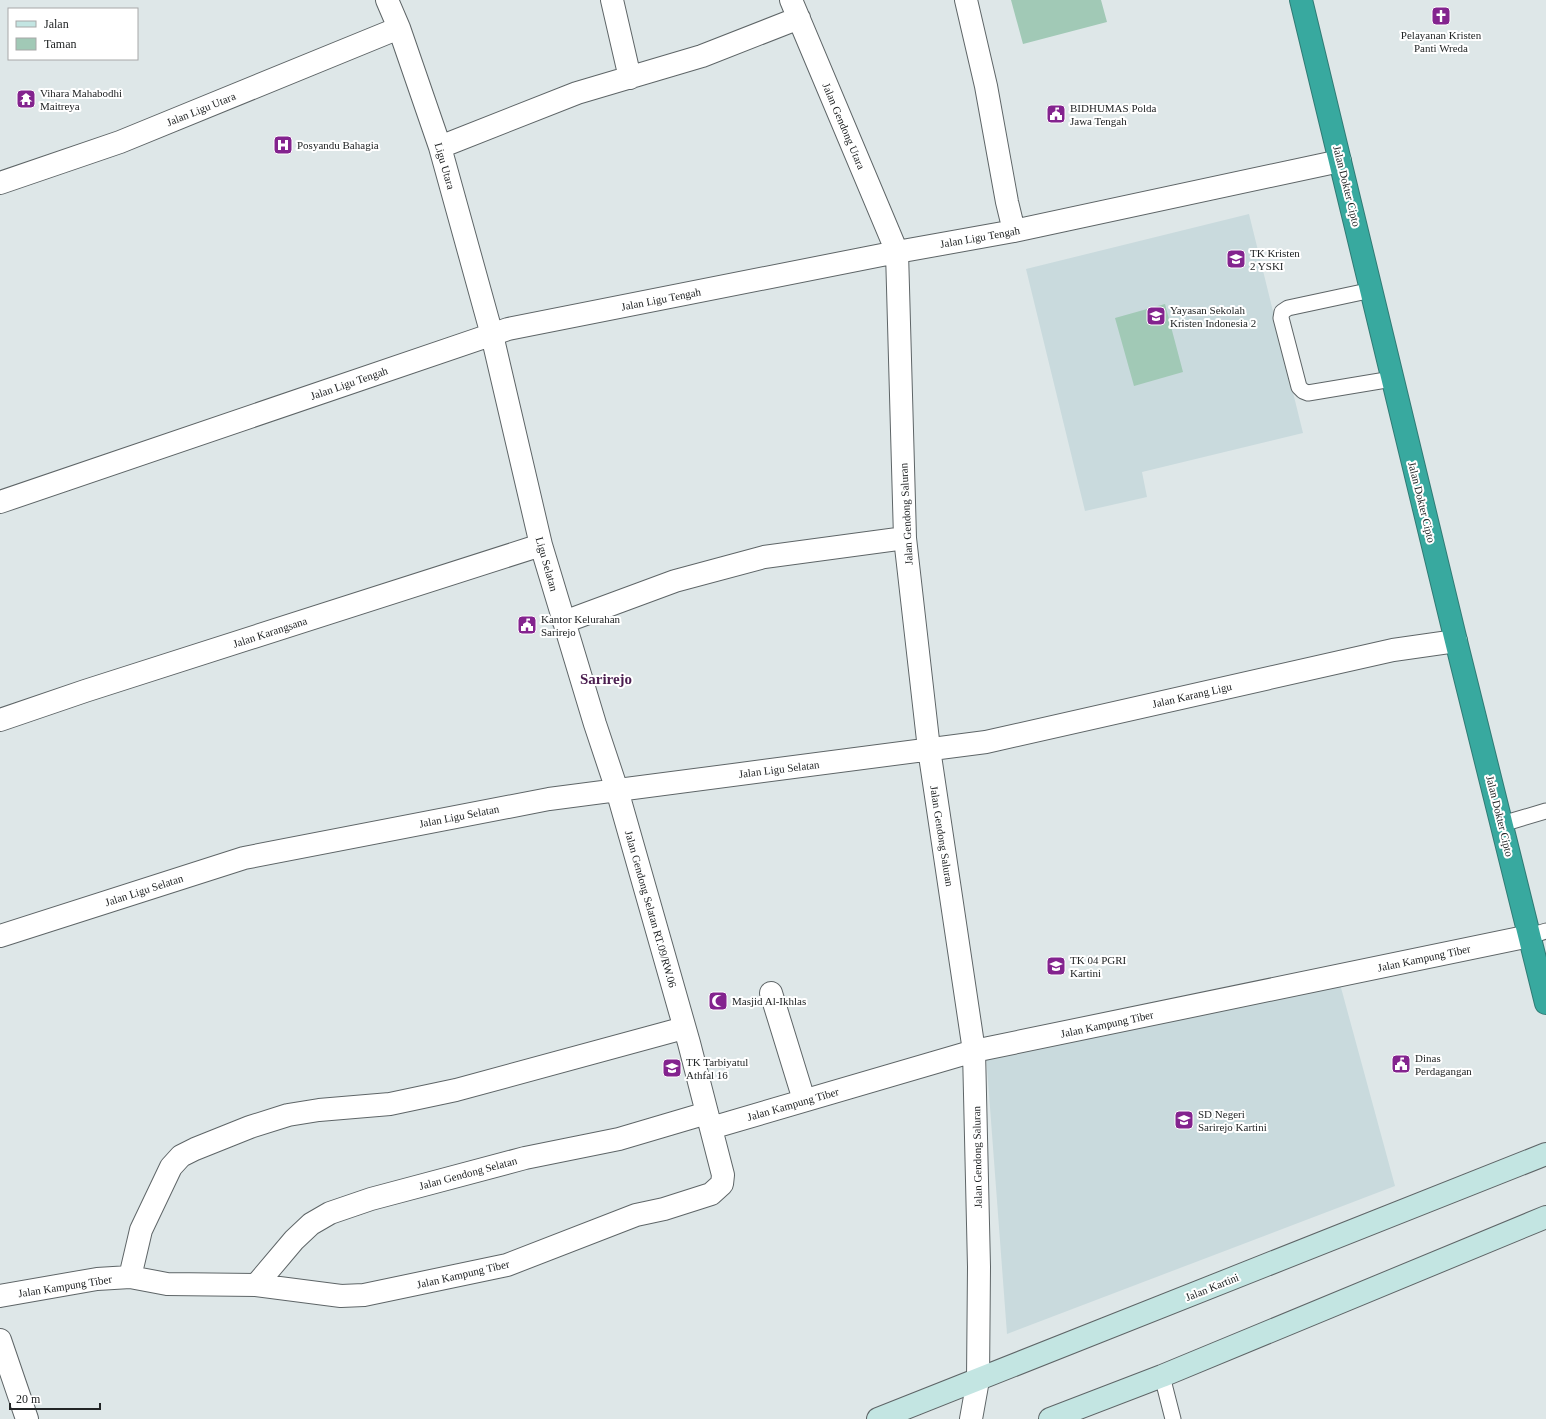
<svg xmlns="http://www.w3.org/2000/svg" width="1546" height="1419" font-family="'Times New Roman',serif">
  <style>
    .built { fill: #c9dadd }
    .green { fill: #a1c9b6 }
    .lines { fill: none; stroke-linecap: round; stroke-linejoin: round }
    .lane-casing { stroke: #5e6567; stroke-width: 17 }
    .street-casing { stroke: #5e6567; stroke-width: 24 }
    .secondary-casing { stroke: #5e6567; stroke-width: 24 }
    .highway-casing { stroke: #307b75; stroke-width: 24 }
    .lane { stroke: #fff; stroke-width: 15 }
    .street { stroke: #fff; stroke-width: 22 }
    .secondary { stroke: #c3e5e2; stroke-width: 22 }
    .highway { stroke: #38a99f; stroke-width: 22 }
    .labels { text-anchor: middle; stroke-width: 4; stroke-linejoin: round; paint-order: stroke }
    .poi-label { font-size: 11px; fill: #222526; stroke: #fff; text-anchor: start }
    .street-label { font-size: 11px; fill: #222526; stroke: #fff }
    .district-label { font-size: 15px; font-weight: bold; fill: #4a1d4f; stroke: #fff }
  </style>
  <rect width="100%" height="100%" fill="#dee7e8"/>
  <path class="built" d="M 1249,214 L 1303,433 L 1142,472 L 1147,497 L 1085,511 L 1026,269 Z
    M 1340,984 L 1395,1186 L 1007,1334 L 986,1054 Z"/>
  <path class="green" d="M 1011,0 L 1101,0 L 1107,22 L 1023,44 Z
    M 1165,304 L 1183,372 L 1134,386 L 1115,318 Z"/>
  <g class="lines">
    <defs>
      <path id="lane" d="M 1372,290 L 1288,308 L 1282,312 L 1281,318 L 1299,387 L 1303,391 L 1308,393 L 1392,379
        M 1502,824 L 1546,811
        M 1530,936 L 1546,931
        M 1162,1376 L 1173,1419"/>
      <path id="street" d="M 612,0 L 630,78
        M 791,0 L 897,252 L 905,538 L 929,749 L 974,1051 L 979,1267 L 978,1380 L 971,1419
        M 966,0 L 986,86 L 1007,202 L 1014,231
        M 440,147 L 577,93 L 702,56 L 799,18
        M 0,183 L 120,142 L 399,28
        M 0,502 L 508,329 L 897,252 L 1014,231 L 1340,161
        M 564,622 L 675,581 L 764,557 L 905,538
        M 0,720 L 85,691 L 541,545
        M 0,936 L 244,858 L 549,799 L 986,742 L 1393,650 L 1456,641
        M 771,993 L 804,1100
        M 711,1128 L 974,1051 L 1530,936
        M 130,1277 L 141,1230 L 171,1167 L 181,1156 L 195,1149 L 250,1127 L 288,1115 L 319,1110 L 390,1104 L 456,1090 L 684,1028
        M 256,1285 L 294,1240 L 311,1224 L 330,1213 L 371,1199 L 525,1158 L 619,1139 L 707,1113
        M 0,1296 L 97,1279 L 130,1277 L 167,1284 L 256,1285 L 341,1296 L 364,1295 L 507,1265 L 636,1215 L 664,1209 L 711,1194 L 722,1184 L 723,1175 L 689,1043 L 617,790 L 595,724 L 541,545 L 492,335 L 440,147 L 399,28 L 387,0
        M 0,1340 L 27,1419"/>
      <path id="secondary" d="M 878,1419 L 1546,1154
        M 1050,1419 L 1162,1376 L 1546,1217"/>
      <path id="highway" d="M 1301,0 L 1456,641 L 1546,1003"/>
    </defs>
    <use href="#lane" class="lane-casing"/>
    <use href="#street" class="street-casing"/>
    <use href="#secondary" class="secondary-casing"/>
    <use href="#highway" class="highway-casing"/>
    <use href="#lane" class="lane"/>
    <use href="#street" class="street"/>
    <use href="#secondary" class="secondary"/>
    <use href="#highway" class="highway"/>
  </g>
  <defs>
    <symbol id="church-square" viewBox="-11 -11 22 22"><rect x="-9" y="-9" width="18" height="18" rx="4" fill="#83238e" stroke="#fff"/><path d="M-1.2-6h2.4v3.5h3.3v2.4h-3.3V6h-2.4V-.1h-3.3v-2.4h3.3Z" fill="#fff"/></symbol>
    <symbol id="temple-square" viewBox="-11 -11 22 22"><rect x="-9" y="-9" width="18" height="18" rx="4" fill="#83238e" stroke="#fff"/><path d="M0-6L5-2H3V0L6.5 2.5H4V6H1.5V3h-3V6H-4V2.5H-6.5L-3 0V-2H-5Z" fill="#fff"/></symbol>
    <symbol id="civic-square" viewBox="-11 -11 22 22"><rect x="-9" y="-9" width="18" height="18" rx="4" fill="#83238e" stroke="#fff"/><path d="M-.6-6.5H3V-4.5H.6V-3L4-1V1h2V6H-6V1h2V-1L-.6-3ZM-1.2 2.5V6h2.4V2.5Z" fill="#fff"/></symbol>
    <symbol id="hospital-square" viewBox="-11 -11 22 22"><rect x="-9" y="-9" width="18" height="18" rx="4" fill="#83238e" stroke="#fff"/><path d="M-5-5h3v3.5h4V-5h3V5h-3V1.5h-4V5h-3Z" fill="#fff"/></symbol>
    <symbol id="school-square" viewBox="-11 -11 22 22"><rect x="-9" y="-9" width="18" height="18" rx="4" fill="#83238e" stroke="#fff"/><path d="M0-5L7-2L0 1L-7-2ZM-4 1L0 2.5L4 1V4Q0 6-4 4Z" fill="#fff"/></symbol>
    <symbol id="mosque-square" viewBox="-11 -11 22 22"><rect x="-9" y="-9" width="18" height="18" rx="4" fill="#83238e" stroke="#fff"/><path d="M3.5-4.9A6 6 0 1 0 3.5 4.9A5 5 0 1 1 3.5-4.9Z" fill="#fff"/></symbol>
  </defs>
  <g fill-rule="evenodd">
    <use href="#church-square" x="1430" y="5" width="22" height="22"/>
    <use href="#temple-square" x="15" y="88" width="22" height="22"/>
    <use href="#civic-square" x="1045" y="103" width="22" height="22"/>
    <use href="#hospital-square" x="272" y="134" width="22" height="22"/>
    <use href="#school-square" x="1225" y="248" width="22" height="22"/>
    <use href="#school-square" x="1145" y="305" width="22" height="22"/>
    <use href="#civic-square" x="516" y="614" width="22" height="22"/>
    <use href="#school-square" x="1045" y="955" width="22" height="22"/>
    <use href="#mosque-square" x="707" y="990" width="22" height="22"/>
    <use href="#civic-square" x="1390" y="1053" width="22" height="22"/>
    <use href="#school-square" x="661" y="1057" width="22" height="22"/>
    <use href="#school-square" x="1173" y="1109" width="22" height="22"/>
  </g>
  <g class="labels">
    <g class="poi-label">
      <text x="1441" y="39" text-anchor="middle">Pelayanan Kristen<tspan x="1441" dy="13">Panti Wreda</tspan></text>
      <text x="40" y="97">Vihara Mahabodhi<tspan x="40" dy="13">Maitreya</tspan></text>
      <text x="1070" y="112">BIDHUMAS Polda<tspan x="1070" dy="13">Jawa Tengah</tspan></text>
      <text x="297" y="149">Posyandu Bahagia</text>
      <text x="1250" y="257">TK Kristen<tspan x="1250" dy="13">2 YSKI</tspan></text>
      <text x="1170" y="314">Yayasan Sekolah<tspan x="1170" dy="13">Kristen Indonesia 2</tspan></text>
      <text x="541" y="623">Kantor Kelurahan<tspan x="541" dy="13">Sarirejo</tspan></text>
      <text x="1070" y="964">TK 04 PGRI<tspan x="1070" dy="13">Kartini</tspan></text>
      <text x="732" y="1005">Masjid Al-Ikhlas</text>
      <text x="1415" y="1062">Dinas<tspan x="1415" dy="13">Perdagangan</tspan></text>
      <text x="686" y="1066">TK Tarbiyatul<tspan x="686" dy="13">Athfal 16</tspan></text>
      <text x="1198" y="1118">SD Negeri<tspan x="1198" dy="13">Sarirejo Kartini</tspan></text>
    </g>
    <g class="street-label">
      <text transform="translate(201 109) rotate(-22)" y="4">Jalan Ligu Utara</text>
      <text transform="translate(844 126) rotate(67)" y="4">Jalan Gendong Utara</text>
      <text transform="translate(445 166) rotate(74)" y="4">Ligu Utara</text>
      <text transform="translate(1347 186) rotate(76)" y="4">Jalan Dokter Cipto</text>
      <text transform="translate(980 237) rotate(-10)" y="4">Jalan Ligu Tengah</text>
      <text transform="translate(661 299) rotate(-11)" y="4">Jalan Ligu Tengah</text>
      <text transform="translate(349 383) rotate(-19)" y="4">Jalan Ligu Tengah</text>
      <text transform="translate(1422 502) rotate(76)" y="4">Jalan Dokter Cipto</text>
      <text transform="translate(906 514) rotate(-93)" y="4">Jalan Gendong Saluran</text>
      <text transform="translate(547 564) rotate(74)" y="4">Ligu Selatan</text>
      <text transform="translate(270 632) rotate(-18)" y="4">Jalan Karangsana</text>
      <text transform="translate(1192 695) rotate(-13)" y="4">Jalan Karang Ligu</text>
      <text transform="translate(779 769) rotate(-7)" y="4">Jalan Ligu Selatan</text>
      <text transform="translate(459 816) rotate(-11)" y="4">Jalan Ligu Selatan</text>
      <text transform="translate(1500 816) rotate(76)" y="4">Jalan Dokter Cipto</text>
      <text transform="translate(942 836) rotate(81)" y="4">Jalan Gendong Saluran</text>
      <text transform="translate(144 890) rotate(-18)" y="4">Jalan Ligu Selatan</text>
      <text transform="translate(651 909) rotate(74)" y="4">Jalan Gendong Selatan RT.09/RW.06</text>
      <text transform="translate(1424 958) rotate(-12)" y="4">Jalan Kampung Tiber</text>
      <text transform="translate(1107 1024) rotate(-12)" y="4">Jalan Kampung Tiber</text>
      <text transform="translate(793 1104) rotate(-16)" y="4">Jalan Kampung Tiber</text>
      <text transform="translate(977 1157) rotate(-91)" y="4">Jalan Gendong Saluran</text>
      <text transform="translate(468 1173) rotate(-15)" y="4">Jalan Gendong Selatan</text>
      <text transform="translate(463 1274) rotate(-13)" y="4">Jalan Kampung Tiber</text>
      <text transform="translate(65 1286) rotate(-9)" y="4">Jalan Kampung Tiber</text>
      <text transform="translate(1212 1287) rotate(-22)" y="4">Jalan Kartini</text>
    </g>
    <g class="district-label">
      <text x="606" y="684">Sarirejo</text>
    </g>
  </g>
  <rect x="8" y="8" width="130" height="52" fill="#ffffff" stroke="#a7a8a8"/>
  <rect x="16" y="21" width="20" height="6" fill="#c3e5e2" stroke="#a7a8a8"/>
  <text x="44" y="28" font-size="12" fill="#222526">Jalan</text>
  <rect x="16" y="38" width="20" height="12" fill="#a1c9b6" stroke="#a7a8a8"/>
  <text x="44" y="48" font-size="12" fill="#222526">Taman</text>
  <path d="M10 1403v6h90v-6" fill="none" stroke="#222526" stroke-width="2"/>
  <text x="16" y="1403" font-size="12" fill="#222526" stroke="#ffffff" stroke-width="3" paint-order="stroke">20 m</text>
</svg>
